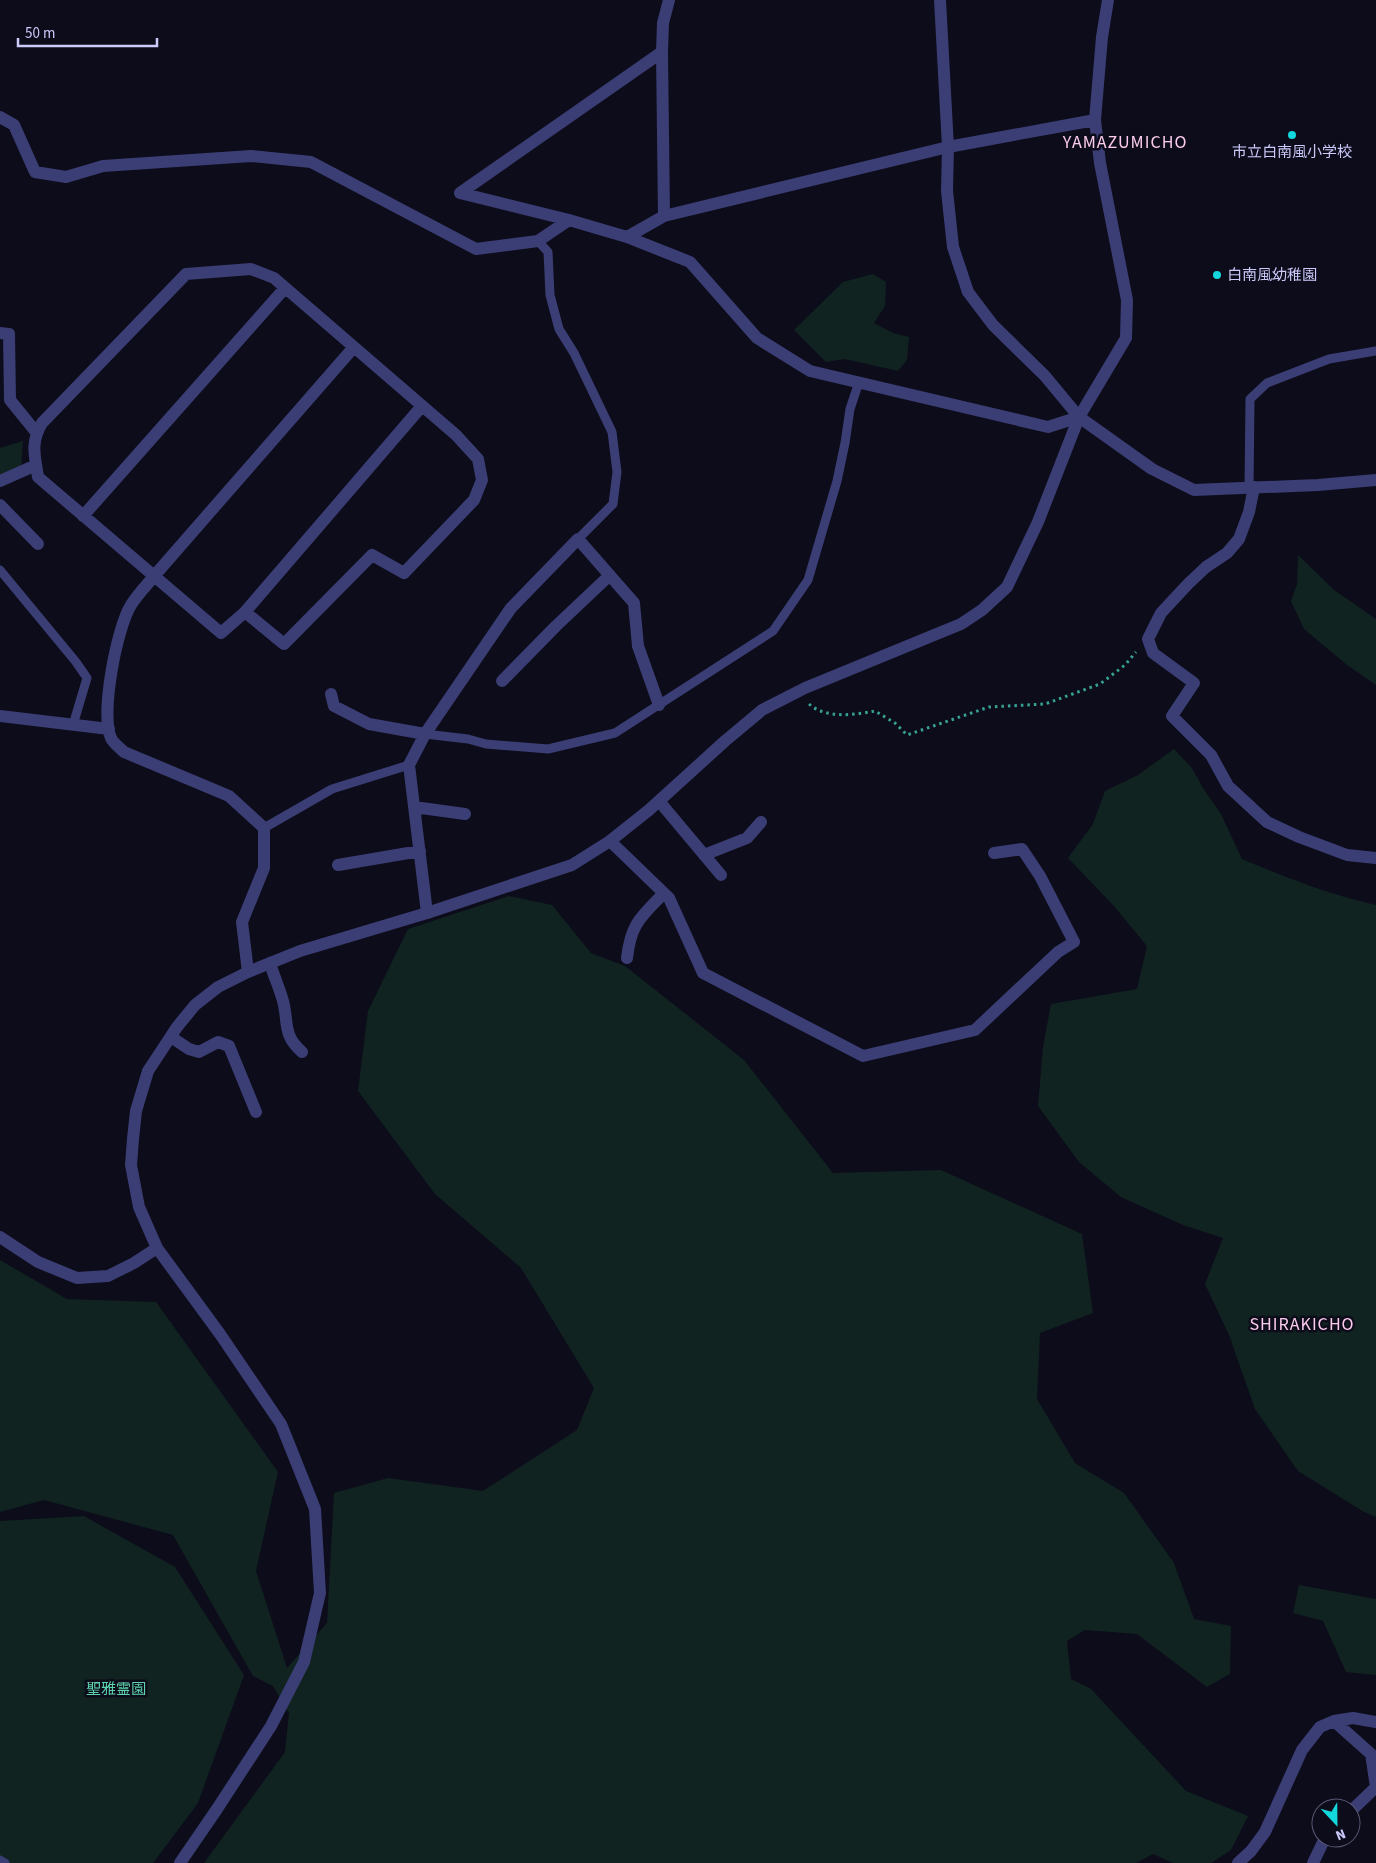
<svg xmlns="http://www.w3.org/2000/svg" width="1376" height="1863" font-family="'Source Sans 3','Noto Sans JP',sans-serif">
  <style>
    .green { fill: #102321 }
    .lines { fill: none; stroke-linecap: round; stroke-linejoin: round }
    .path { stroke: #36a394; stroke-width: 3; stroke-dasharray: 2.5 4; stroke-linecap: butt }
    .service { stroke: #3b3d75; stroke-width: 9 }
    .minor { stroke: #3b3d75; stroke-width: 12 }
    .tertiary { stroke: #3b3d75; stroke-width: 12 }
    .poi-dot { fill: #12d8de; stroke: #0d0c1a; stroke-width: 2 }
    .labels { text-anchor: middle; stroke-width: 5; stroke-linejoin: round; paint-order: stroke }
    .poi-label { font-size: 15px; fill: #cccafb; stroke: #0d0c1a }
    .park-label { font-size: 15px; fill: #5dd3ad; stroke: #0d0c1a }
    .quarter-label { font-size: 18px; letter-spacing: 1px; fill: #fbcbed; stroke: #0d0c1a }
  </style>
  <rect width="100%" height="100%" fill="#0d0c1a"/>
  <path class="green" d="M 873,274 L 886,282 L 885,306 L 874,323 L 893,333 L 909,337 L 907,360 L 898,371 L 845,359 L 826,362 L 794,330 L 843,282 Z
    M 23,441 L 21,469 L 0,479 L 0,448 Z
    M 1298,555 L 1334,590 L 1376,619 L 1376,685 L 1347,665 L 1304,629 L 1291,601 L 1297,584 Z
    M 1174,749 L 1192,768 L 1203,788 L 1221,814 L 1242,859 C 1285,877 1330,895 1376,905 L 1376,1517 L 1364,1512 L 1298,1471 L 1255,1409 L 1229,1335 L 1205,1284 L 1223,1238 L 1183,1225 L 1121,1197 L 1079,1162 L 1038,1106 L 1043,1047 L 1051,1004 L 1137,989 L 1147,946 L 1113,905 L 1068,858 L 1093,824 L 1105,791 L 1138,775 Z
    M 509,896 L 552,905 L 591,953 L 625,966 L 744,1060 L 833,1173 L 941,1170 L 1082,1234 L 1093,1313 L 1040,1333 L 1037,1399 L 1075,1463 L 1124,1493 L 1174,1563 L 1194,1619 L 1231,1626 L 1230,1674 L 1207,1687 L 1137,1634 L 1085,1630 L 1067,1641 L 1071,1679 L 1091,1689 L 1186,1791 L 1248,1816 L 1231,1850 L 1211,1863 L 1173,1863 L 1153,1854 L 1136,1863 L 204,1863 L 285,1752 L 289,1713 L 273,1686 L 253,1676 L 173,1535 L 44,1500 L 0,1512 L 0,1260 L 67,1299 L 156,1302 L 278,1472 L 256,1571 L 287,1668 L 327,1623 L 334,1493 L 388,1478 L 483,1491 L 577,1430 L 594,1388 L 521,1268 L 435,1194 L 358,1091 L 368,1011 L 408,929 Z
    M 84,1516 L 175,1567 L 244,1675 L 198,1803 L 153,1863 L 0,1863 L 0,1521 Z
    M 1299,1585 L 1376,1599 L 1376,1675 L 1346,1672 L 1323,1621 L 1293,1613 Z"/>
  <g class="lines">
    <path class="path" d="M 809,704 C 826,719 854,715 875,711 L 895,723 L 907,735 L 989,707 L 1045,704 L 1100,684 L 1125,665 L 1136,652"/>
    <path class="service" d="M 538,241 L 548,252 L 550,295 L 559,329 L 574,353 L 612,432 L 617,472 L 613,504 L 578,539
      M 1249,488 L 1250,399 L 1267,383 L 1329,359 L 1376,351
      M 0,570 L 76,662 L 87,678 L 73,725
      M 425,734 L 468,739 L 486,744 L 548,749 L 615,733 L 773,631 L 808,580 L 837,481 L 845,443 L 850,409 L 859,382
      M 264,828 L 332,789 L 409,765
      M 0,1860 L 5,1863"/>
    <path class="minor" d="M 662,52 L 460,193 L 569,220 L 627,237 L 690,262 L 757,338 L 810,371 L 1048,427 L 1079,417 L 1126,338 L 1127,300 L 1100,163 L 1095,120 L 1102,37 L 1108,0
      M 0,117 L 14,125 L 35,172 L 66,177 L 103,166 L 251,156 L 311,162 L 476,249 L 538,241 L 569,220
      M 664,216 L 662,52 L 663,23 L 669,0
      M 627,237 L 664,216 L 948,147 L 1095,120
      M 0,333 L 9,334 L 10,400 L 36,432
      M 0,481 L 36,465
      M 1254,487 L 1249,512 L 1239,539 L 1227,553 L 1206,567 L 1188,584 L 1161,613 L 1148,639 L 1153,653 L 1194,683 L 1172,716 L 1211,755 L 1228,786 L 1267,822 L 1299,837 L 1347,855 L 1376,858
      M 0,505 L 38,544
      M 83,516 L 285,288
      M 245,612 L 284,644 L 372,555 L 404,573 L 474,500 L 482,480 L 478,459 L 456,435 L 274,278 L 251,269 L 186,274 L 42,423 C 30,443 35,456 38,477 L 221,633 L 245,612 L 422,406
      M 502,681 L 556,626 L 610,575
      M 331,694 L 334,706 L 369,724 L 425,734
      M 0,716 L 109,729
      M 659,801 L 721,875
      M 414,807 L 465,814
      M 610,841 L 669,898 L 703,973 L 863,1056 L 975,1030 L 1058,952 L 1074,942 L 1040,876 L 1022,849 L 994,853
      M 704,855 L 747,838 L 761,822
      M 338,865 L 420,851
      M 427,913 L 409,765 L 425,734 L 511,608 L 578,539 L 634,603 L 638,646 L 659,705
      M 627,958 C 631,923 641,917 664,893
      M 270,963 C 274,977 281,991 284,1005 C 288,1026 284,1036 302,1052
      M 248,972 L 242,922 L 264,868 L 264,828 L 229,796 L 124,752 C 120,748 113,743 111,738 C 100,714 117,627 131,605 C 137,595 147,585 155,575 L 354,347
      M 171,1037 L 189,1049 L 199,1052 L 218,1042 L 229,1046 L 256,1112
      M 1334,1721 L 1371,1754 L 1376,1787 L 1351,1811
      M 1238,1863 L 1251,1851 L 1265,1832 L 1302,1750 L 1320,1727 L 1334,1721 L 1353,1718 L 1376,1722
      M 1313,1863 L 1325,1838"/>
    <path class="tertiary" d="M 940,0 L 948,147 L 947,191 L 953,247 L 968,292 L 993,325 L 1045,376 L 1079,417 L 1152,469 L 1194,490 L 1318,485 L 1376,480
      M 0,1237 L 38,1262 L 77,1278 L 108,1276 L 134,1263 L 157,1248
      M 180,1863 L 217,1809 L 271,1726 L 304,1662 L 320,1593 L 315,1509 L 281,1424 L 220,1334 L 157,1248 L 139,1207 L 131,1165 L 133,1139 L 136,1111 L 148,1071 L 177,1027 L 195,1005 L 218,987 L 248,972 L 300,951 L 427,913 L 572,865 L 610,841 L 649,810 L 725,741 L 762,710 L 805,688 L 961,624 L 982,610 L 1007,587 L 1038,522 L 1079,417"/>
  </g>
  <g class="poi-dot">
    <circle cx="1292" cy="135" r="5"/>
    <circle cx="1217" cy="275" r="5"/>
  </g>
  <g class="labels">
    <g class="poi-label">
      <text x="1292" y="157">市立白南風小学校</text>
      <text x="1227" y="280" text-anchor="start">白南風幼稚園</text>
    </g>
    <g class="park-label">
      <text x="116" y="1694">聖雅霊園</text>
    </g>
    <g class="quarter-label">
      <text x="1125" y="148">YAMAZUMICHO</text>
      <text x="1302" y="1330">SHIRAKICHO</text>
    </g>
  </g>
  <g transform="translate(1336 1823) rotate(158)"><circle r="24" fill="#0d0c1a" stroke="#595874"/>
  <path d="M0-4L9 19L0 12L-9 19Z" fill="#12d8de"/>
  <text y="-8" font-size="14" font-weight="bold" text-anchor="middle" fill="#cccafb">N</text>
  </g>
  <path d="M18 38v8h139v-8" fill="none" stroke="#cccafb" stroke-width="2.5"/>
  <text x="25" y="38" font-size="15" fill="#cccafb" stroke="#0d0c1a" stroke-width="4" paint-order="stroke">50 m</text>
</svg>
